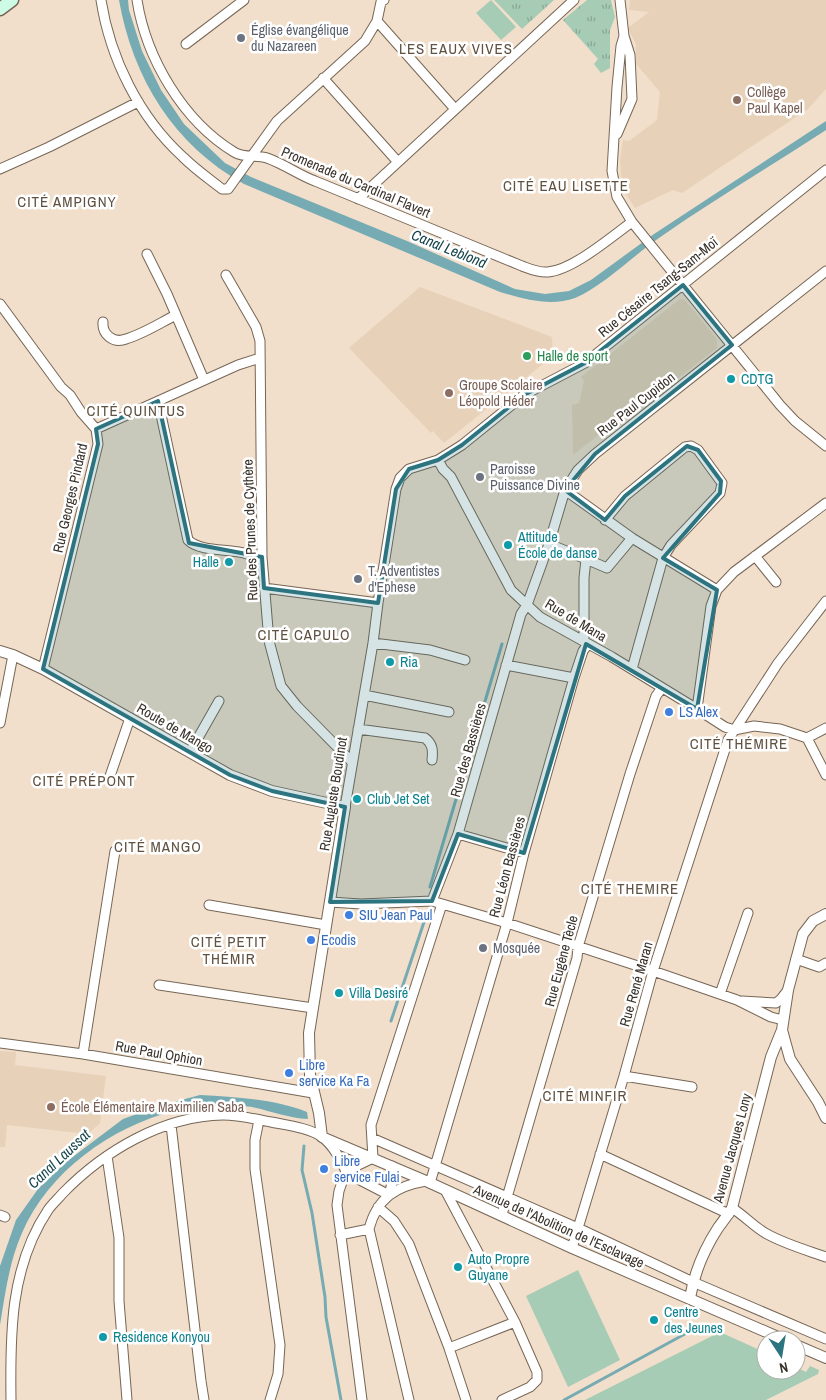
<svg xmlns="http://www.w3.org/2000/svg" width="826" height="1400" font-family="'Archivo Narrow',sans-serif">
  <style>
    .built { fill: #e7d1b8 }
    .grass { fill: url(#grass-tufts) }
    .pitch { fill: #a6ccb5 }
    .water { fill: #76abb3 }
    .lines { fill: none; stroke-linecap: round; stroke-linejoin: round }
    .stream { stroke: #76abb3; stroke-width: 3 }
    .minor-casing { stroke: #766655; stroke-width: 11 }
    .tertiary-casing { stroke: #766655; stroke-width: 12 }
    .secondary-casing { stroke: #766655; stroke-width: 15 }
    .minor { stroke: #fff; stroke-width: 9 }
    .tertiary { stroke: #fff; stroke-width: 10 }
    .secondary { stroke: #cefbe6; stroke-width: 12 }
    .marked { fill: #2c747f; fill-opacity: 0.2; stroke: #2c747f; stroke-width: 4; stroke-linejoin: round }
    .worship-dot { fill: #6b7280; stroke: #fff; stroke-width: 2 }
    .education-dot { fill: #8d6e63; stroke: #fff; stroke-width: 2 }
    .leisure-dot { fill: #2e9e5b; stroke: #fff; stroke-width: 2 }
    .culture-dot { fill: #0f9aa8; stroke: #fff; stroke-width: 2 }
    .shop-dot { fill: #3f7fe0; stroke: #fff; stroke-width: 2 }
    .labels { text-anchor: middle; stroke-width: 5; stroke-linejoin: round; paint-order: stroke }
    .worship-label { font-size: 14px; fill: #5b616d; stroke: #fff; text-anchor: start }
    .education-label { font-size: 14px; fill: #785e54; stroke: #fff; text-anchor: start }
    .street-label { font-size: 14px; fill: #383129; stroke: #fff }
    .leisure-label { font-size: 14px; fill: #27864d; stroke: #fff; text-anchor: start }
    .culture-label { font-size: 14px; fill: #0d838f; stroke: #fff; text-anchor: start }
    .shop-label { font-size: 14px; fill: #366cbe; stroke: #fff; text-anchor: start }
    .neighbourhood-label { font-size: 15px; letter-spacing: 1px; fill: #605140; stroke: #fff }
    .water-label { font-size: 15px; font-style: italic; fill: #14454b; stroke: #fff }
  </style>
  <defs>
    <pattern id="grass-tufts" width="24" height="20" patternUnits="userSpaceOnUse" patternTransform="scale(1.25)"><rect width="24" height="20" fill="#a6ccb5"/><path d="M3 7l-1-3M5 7V3M7 7l1-3M15 17l-1-3M17 17v-4M19 17l1-3" fill="none" stroke="#88a693"/></pattern>
  </defs>
  <rect width="100%" height="100%" fill="#f1dfcb"/>
  <path class="built" d="M 630,0 L 826,0 L 826,89 L 808,109 L 682,193 L 673,190 L 635,208 L 622,188 L 620,160 L 623,140 L 629,141 L 657,120 L 660,92 L 636,64 L 636,44 L 628,28 L 649,12 L 629,10 Z
    M 420,287 L 552,337 L 553,356 L 444,443 L 433,431 L 431,433 L 349,348 Z
    M 680,299 L 685,300 L 717,339 L 717,348 L 672,383 L 662,385 L 573,455 L 572,405 L 579,403 L 584,381 L 581,377 Z
    M 0,1051 L 16,1052 L 15,1065 L 106,1076 L 100,1123 L 88,1134 L 7,1125 L 5,1147 L 0,1147 Z"/>
  <path class="grass" d="M 494,0 L 554,0 L 522,29 Z
    M 587,0 L 611,0 L 615,17 L 610,30 L 610,68 L 601,73 L 594,64 L 598,59 L 563,20 Z"/>
  <path class="pitch" d="M 491,0 L 516,27 L 501,40 L 476,13 Z
    M 578,1270 L 620,1360 L 568,1387 L 526,1296 Z
    M 720,1332 L 766,1353 L 766,1370 L 796,1370 L 796,1367 L 806,1372 L 810,1366 L 819,1370 L 818,1374 L 766,1400 L 585,1400 Z"/>
  <path class="water" d="M 119,0 L 128,0 L 129,10 L 142,51 L 161,90 L 184,124 L 225,163 L 251,177 L 407,241 L 515,289 L 545,294 L 569,291 L 591,280 L 654,234 L 826,121 L 826,130 C 771,166 713,200 659,238 C 634,255 602,287 575,298 C 550,307 525,299 500,292 L 244,184 C 174,145 133,79 119,0 Z
    M 200,1095 C 236,1097 274,1099 307,1112 L 308,1119 C 289,1118 271,1111 252,1107 C 240,1105 212,1103 199,1104 C 191,1105 182,1109 174,1111 C 111,1127 48,1172 22,1233 C 9,1262 5,1295 0,1325 L 0,1266 L 16,1220 L 38,1189 L 66,1162 L 123,1119 L 159,1106 Z"/>
  <g class="lines">
    <path class="stream" d="M 430,887 L 502,644
      M 391,1021 L 426,916
      M 304,1146 L 302,1170 L 312,1213 L 325,1297 L 326,1317 L 341,1400
      M 564,1400 L 694,1329"/>
    <defs>
      <path id="minor" d="M 101,0 C 110,58 139,117 183,157 C 195,169 208,178 222,189 L 228,189 L 277,121 L 365,41 L 377,21 L 381,2 L 384,0
        M 137,0 C 146,58 183,121 234,152 C 245,159 256,154 267,158 C 284,164 299,175 315,181 C 384,209 453,238 522,266 C 530,269 539,273 548,272 C 573,270 611,237 632,222
        M 620,0 L 624,36 L 621,46 L 617,87 L 612,171 L 617,197 L 632,222 L 780,405 L 795,421 L 826,446
        M 377,21 L 455,109
        M 186,44 L 244,0
        M 323,78 L 397,161
        M 617,134 L 632,99 L 630,55 L 624,36
        M 0,169 L 49,147 L 138,102
        M 358,199 L 574,0
        M 147,254 L 167,294 L 204,380
        M 226,275 L 256,327 L 260,341 L 262,557 L 269,641 L 281,686 L 297,706 L 352,762
        M 0,304 L 61,387 L 70,395 L 81,412 L 96,429 L 98,444 L 43,669
        M 103,322 C 102,334 113,344 126,339 C 143,334 160,323 176,315
        M 158,401 L 188,540 C 199,551 224,549 239,552 C 248,553 253,558 262,557
        M 96,429 L 238,365 L 260,358
        M 438,460 L 443,469 L 451,477 L 511,590 L 540,617 L 612,657 L 697,709 L 725,727 L 734,730 L 754,726 L 780,729 L 807,738 L 826,775
        M 565,490 L 632,538 L 717,590
        M 605,520 L 625,496 L 685,447 L 691,446 L 698,450 L 722,483 L 720,493 L 671,545 L 663,558 L 632,669
        M 549,544 L 586,559 L 584,578 L 584,642
        M 755,556 L 776,582
        M 586,559 L 607,568 L 632,538
        M 264,588 L 378,603
        M 373,643 L 430,650 L 465,660
        M 506,665 L 574,678
        M 364,695 L 449,712
        M 697,709 L 711,606 L 717,590 L 734,572 L 826,503
        M 0,723 L 13,655
        M 358,729 L 425,738 C 433,744 433,751 432,760
        M 807,738 L 826,728
        M 190,752 L 219,701
        M 109,779 L 130,718
        M 345,807 L 373,643 L 378,603 L 396,489 L 400,478 L 409,469 L 438,460 L 462,445 L 524,395 L 585,363 L 826,170
        M 458,834 L 524,853
        M 432,901 L 458,834 L 521,614 L 527,605 L 549,544 L 565,490 L 578,470 L 595,454 L 826,271
        M 330,902 L 361,904 L 432,901 L 507,923 L 653,971 L 737,1000 L 771,1017 L 783,1020
        M 209,905 L 326,925
        M 796,959 L 819,967 L 826,963
        M 159,985 L 313,1008
        M 720,994 L 748,913
        M 742,1001 L 776,1003 L 781,999 L 788,990
        M 0,1043 L 83,1054 L 313,1093
        M 83,1054 L 115,851
        M 624,1076 L 692,1087
        M 259,1120 L 255,1140 L 255,1169 L 280,1345 L 278,1374 L 270,1400
        M 171,1125 L 201,1381 L 204,1400
        M 372,1138 L 578,1228 L 693,1282 L 826,1339
        M 600,1154 L 729,1214
        M 107,1156 L 119,1238 L 119,1301 L 127,1400
        M 346,1171 L 373,1158 L 371,1125 L 442,904
        M 346,1171 L 360,1180 L 389,1195
        M 430,1183 L 507,923 L 524,853 L 574,678 L 583,651 L 588,644
        M 445,1190 L 515,1322 L 537,1372 L 537,1380 L 530,1387 L 502,1400
        M 389,1195 L 394,1175 L 392,1166
        M 378,1207 L 394,1221 L 409,1244 L 449,1348 L 466,1400
        M 732,1208 C 745,1216 754,1227 767,1234 C 785,1244 806,1250 826,1257
        M 0,1215 L 5,1217
        M 500,1215 L 503,1211 L 577,958 L 578,947 L 630,774 L 656,696 L 662,688
        M 340,1235 L 369,1229
        M 572,1248 L 624,1076 L 653,971 L 728,740 L 778,663 L 826,601
        M 449,1348 L 515,1322
        M 11,1400 C 10,1334 10,1267 48,1210 C 52,1204 58,1199 63,1193 C 104,1151 163,1116 223,1115 C 238,1115 256,1119 271,1122 C 286,1125 310,1128 322,1137 C 333,1145 340,1159 346,1171 L 339,1191 L 337,1205 L 362,1400
        M 409,1400 L 369,1229 C 377,1198 396,1186 426,1181"/>
      <path id="tertiary" d="M 0,651 L 13,655 L 43,669 L 230,775 L 272,791 L 345,807 L 309,1033 L 310,1075 L 319,1113 L 322,1137 L 426,1181 L 572,1248 L 785,1340
        M 826,914 L 813,921 L 803,934 L 788,990 L 782,1030 L 790,1059 L 818,1102 L 826,1118
        M 690,1298 C 694,1274 705,1248 718,1228 C 723,1221 728,1215 732,1208 L 771,1057 L 782,1030
        M 796,1345 L 826,1358"/>
      <path id="secondary" d="M 0,9 L 12,0"/>
    </defs>
    <use href="#minor" class="minor-casing"/>
    <use href="#tertiary" class="tertiary-casing"/>
    <use href="#secondary" class="secondary-casing"/>
    <use href="#minor" class="minor"/>
    <use href="#tertiary" class="tertiary"/>
    <use href="#secondary" class="secondary"/>
  </g>
  <path class="marked" d="M 683,285 L 732,345 L 595,454 L 565,490 L 605,520 L 625,496 L 687,446 L 698,450 L 721,481 L 720,493 L 663,558 L 717,590 L 697,709 L 586,644 L 524,853 L 458,834 L 432,901 L 330,902 L 345,807 L 272,791 L 230,775 L 43,669 L 98,444 L 96,429 L 158,401 L 189,543 L 262,557 L 264,588 L 378,603 L 396,489 L 409,469 L 438,460 L 462,445 L 524,395 L 585,363 Z"/>
  <g class="worship-dot">
    <circle cx="241" cy="38" r="5"/>
    <circle cx="480" cy="477" r="5"/>
    <circle cx="358" cy="579" r="5"/>
    <circle cx="483" cy="948" r="5"/>
  </g>
  <g class="education-dot">
    <circle cx="737" cy="100" r="5"/>
    <circle cx="449" cy="393" r="5"/>
    <circle cx="51" cy="1107" r="5"/>
  </g>
  <circle class="leisure-dot" cx="527" cy="356" r="5"/>
  <g class="culture-dot">
    <circle cx="731" cy="379" r="5"/>
    <circle cx="508" cy="545" r="5"/>
    <circle cx="229" cy="562" r="5"/>
    <circle cx="390" cy="662" r="5"/>
    <circle cx="357" cy="799" r="5"/>
    <circle cx="339" cy="993" r="5"/>
    <circle cx="458" cy="1267" r="5"/>
    <circle cx="654" cy="1320" r="5"/>
    <circle cx="103" cy="1337" r="5"/>
  </g>
  <g class="shop-dot">
    <circle cx="669" cy="712" r="5"/>
    <circle cx="349" cy="915" r="5"/>
    <circle cx="311" cy="940" r="5"/>
    <circle cx="289" cy="1073" r="5"/>
    <circle cx="324" cy="1169" r="5"/>
  </g>
  <g class="labels">
    <g class="worship-label">
      <text x="251" y="35">Église évangélique<tspan x="251" dy="16">du Nazareen</tspan></text>
      <text x="490" y="474">Paroisse<tspan x="490" dy="16">Puissance Divine</tspan></text>
      <text x="368" y="576">T. Adventistes<tspan x="368" dy="16">d'Ephese</tspan></text>
      <text x="493" y="953">Mosquée</text>
    </g>
    <g class="education-label">
      <text x="747" y="97">Collège<tspan x="747" dy="16">Paul Kapel</tspan></text>
      <text x="459" y="390">Groupe Scolaire<tspan x="459" dy="16">Léopold Héder</tspan></text>
      <text x="61" y="1112">École Élémentaire Maximilien Saba</text>
    </g>
    <g class="street-label">
      <text transform="translate(356 182) rotate(23)" y="5">Promenade du Cardinal Flavert</text>
      <text transform="translate(658 287) rotate(-39)" y="5">Rue Césaire Tsang-Sam-Moï</text>
      <text transform="translate(636 404) rotate(-38)" y="5">Rue Paul Cupidon</text>
      <text transform="translate(70 498) rotate(-77)" y="5">Rue Georges Pindard</text>
      <text transform="translate(250 530) rotate(-92)" y="5">Rue des Prunes de Cythère</text>
      <text transform="translate(576 620) rotate(31)" y="5">Rue de Mana</text>
      <text transform="translate(175 728) rotate(30)" y="5">Route de Mango</text>
      <text transform="translate(468 750) rotate(-74)" y="5">Rue des Bassières</text>
      <text transform="translate(333 794) rotate(-81)" y="5">Rue Auguste Boudinot</text>
      <text transform="translate(507 867) rotate(-75)" y="5">Rue Léon Bassières</text>
      <text transform="translate(561 961) rotate(-75)" y="5">Rue Eugène Tècle</text>
      <text transform="translate(636 984) rotate(-74)" y="5">Rue René Maran</text>
      <text transform="translate(159 1053) rotate(10)" y="5">Rue Paul Ophion</text>
      <text transform="translate(732 1148) rotate(-75)" y="5">Avenue Jacques Lony</text>
      <text transform="translate(559 1226) rotate(24)" y="5">Avenue de l'Abolition de l'Esclavage</text>
    </g>
    <g class="leisure-label">
      <text x="537" y="361">Halle de sport</text>
    </g>
    <g class="culture-label">
      <text x="741" y="384">CDTG</text>
      <text x="518" y="542">Attitude<tspan x="518" dy="16">École de danse</tspan></text>
      <text x="219" y="567" text-anchor="end">Halle</text>
      <text x="400" y="667">Ria</text>
      <text x="367" y="804">Club Jet Set</text>
      <text x="349" y="998">Villa Desiré</text>
      <text x="468" y="1264">Auto Propre<tspan x="468" dy="16">Guyane</tspan></text>
      <text x="664" y="1317">Centre<tspan x="664" dy="16">des Jeunes</tspan></text>
      <text x="113" y="1342">Residence Konyou</text>
    </g>
    <g class="shop-label">
      <text x="679" y="717">LS Alex</text>
      <text x="359" y="920">SIU Jean Paul</text>
      <text x="321" y="945">Ecodis</text>
      <text x="299" y="1070">Libre<tspan x="299" dy="16">service Ka Fa</tspan></text>
      <text x="334" y="1166">Libre<tspan x="334" dy="16">service Fulai</tspan></text>
    </g>
    <g class="neighbourhood-label">
      <text x="456" y="54">LES EAUX VIVES</text>
      <text x="566" y="191">CITÉ EAU LISETTE</text>
      <text x="67" y="207">CITÉ AMPIGNY</text>
      <text x="136" y="416">CITÉ QUINTUS</text>
      <text x="304" y="640">CITÉ CAPULO</text>
      <text x="739" y="749">CITÉ THÉMIRE</text>
      <text x="84" y="786">CITÉ PRÉPONT</text>
      <text x="158" y="852">CITÉ MANGO</text>
      <text x="630" y="894">CITÉ THEMIRE</text>
      <text x="229" y="947">CITÉ PETIT<tspan x="229" dy="17">THÉMIR</tspan></text>
      <text x="585" y="1101">CITÉ MINFIR</text>
    </g>
    <g class="water-label">
      <text transform="translate(449 249) rotate(22)" y="5">Canal Leblond</text>
      <text transform="translate(59 1159) rotate(-43)" y="5">Canal Laussat</text>
    </g>
  </g>
  <g transform="translate(781 1355) rotate(168)"><circle r="24" fill="#ffffff" stroke="#afada9"/>
  <path d="M0-4L9 19L0 12L-9 19Z" fill="#2c747f"/>
  <text y="-8" font-size="14" font-weight="bold" text-anchor="middle" fill="#383129">N</text>
  </g>
</svg>
